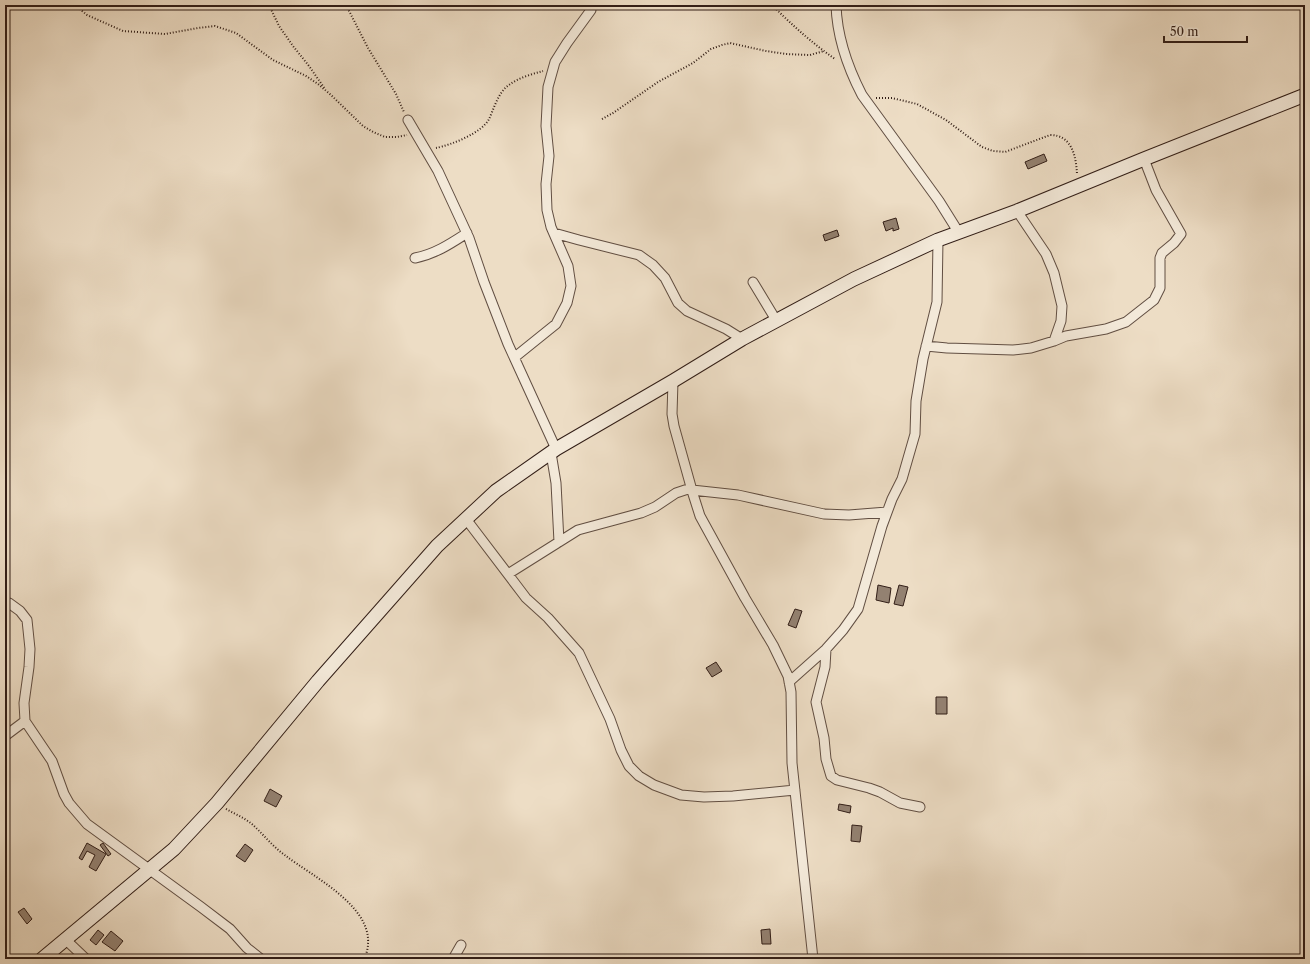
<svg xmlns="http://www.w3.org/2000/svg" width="1310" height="964" font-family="'Libre Caslon Text',serif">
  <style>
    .building { fill: #938171; stroke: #321e17 }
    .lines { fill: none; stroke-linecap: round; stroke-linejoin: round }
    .street-casing { stroke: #614e42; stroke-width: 11 }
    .secondary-casing { stroke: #321e17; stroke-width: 15 }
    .path { stroke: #321e17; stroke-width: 2; stroke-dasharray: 1 2; stroke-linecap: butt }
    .street { stroke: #f3e9d9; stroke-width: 9 }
    .secondary { stroke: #f3e9d9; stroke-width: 13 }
  </style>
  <rect width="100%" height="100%" fill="#edddc5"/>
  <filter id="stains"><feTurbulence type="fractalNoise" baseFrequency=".005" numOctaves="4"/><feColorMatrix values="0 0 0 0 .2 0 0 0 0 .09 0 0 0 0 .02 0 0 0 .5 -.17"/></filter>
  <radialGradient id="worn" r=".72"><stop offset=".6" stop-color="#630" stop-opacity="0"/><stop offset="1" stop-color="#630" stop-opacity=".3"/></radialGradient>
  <path class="building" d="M 1044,154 L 1047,161 L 1028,169 L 1025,162 Z
    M 896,218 L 899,229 L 893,231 L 893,228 L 886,231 L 883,222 Z
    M 837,230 L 839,236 L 825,241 L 823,235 Z
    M 878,585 L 891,588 L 889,603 L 876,600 Z
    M 899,585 L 908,587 L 903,606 L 894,604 Z
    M 795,609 L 802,611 L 796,628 L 788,625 Z
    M 716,662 L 722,671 L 712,677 L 706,668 Z
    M 936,697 L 947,697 L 947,714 L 936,714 Z
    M 270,789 L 282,796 L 276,807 L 264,801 Z
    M 839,804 L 851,806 L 850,813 L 838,810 Z
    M 852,825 L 862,826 L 860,842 L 851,841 Z
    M 87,843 L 106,854 L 96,871 L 89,867 L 95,855 L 87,851 L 82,860 L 79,858 Z
    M 103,843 L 111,854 L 108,856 L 100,845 Z
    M 245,844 L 253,850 L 245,862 L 236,856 Z
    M 24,908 L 32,919 L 27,924 L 18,912 Z
    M 770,929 L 771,944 L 762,944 L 761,930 Z
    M 98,930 L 104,935 L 96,945 L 90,940 Z
    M 111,931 L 123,941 L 115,951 L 102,942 Z"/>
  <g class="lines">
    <defs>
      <path id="street" d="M 836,5 C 837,37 847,66 862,95 L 939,201 L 959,233
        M 408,120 L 438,171 L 469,238 L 484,282 L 508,344 L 556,449
        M 1017,211 L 1046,254 L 1054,273 L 1062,306 L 1061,321 L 1054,341
        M 554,233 L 579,240 L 639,255 L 653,265 L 665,278 L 678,303 L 687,311 L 726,329 L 742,339
        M 415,258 C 435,254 450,244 467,233
        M 753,282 L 776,320
        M 926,346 L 947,348 L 1013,350 L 1031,348 L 1054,341 L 1066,336 L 1106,329 L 1126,322 L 1154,300 L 1160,288 L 1160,258 L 1162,253 L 1174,243 L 1181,234 L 1156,190 L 1144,159
        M 515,357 L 556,324 L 567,303 L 571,286 L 568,266 L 551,227 L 547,210 L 546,184 L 549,156 L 546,126 L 548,87 L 555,62 L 567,43 L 591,10
        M 673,381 L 672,414 L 674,426 L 693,494 L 700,516 L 745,598 L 773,645 L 788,676 L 791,692 L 792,763 L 813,959
        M 551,453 L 556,483 L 559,542
        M 692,490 L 738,495 L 824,514 L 849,515 L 887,512
        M 466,519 L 526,598 L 548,618 L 579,653 L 610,719 L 621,750 L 629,766 L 639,776 L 654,785 L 681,795 L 704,797 L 733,796 L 795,790
        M 508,574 L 578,530 L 641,513 L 655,507 L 676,493 L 691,488
        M 5,603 L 9,603 L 20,611 L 27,620 L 30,649 L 29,667 L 24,703 L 25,721 L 52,761 L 64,794 L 69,803 L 87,824 L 201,907 L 230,929 L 247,948 L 261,959
        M 826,649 L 825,667 L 816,702 L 824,738 L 826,759 L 831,776 L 837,780 L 869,788 L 880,792 L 900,803 L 920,807
        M 789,682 L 826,649 L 843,630 L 858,609 L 882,526 L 892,499 L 902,479 L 915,434 L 916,401 L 923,359 L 937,302 L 938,240
        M 5,736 L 25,721
        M 66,940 L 86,959
        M 453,959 L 461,945"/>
      <path id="secondary" d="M 42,959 L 174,849 L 217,803 L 318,681 L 437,546 L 496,491 L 556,449 L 673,381 L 742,339 L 854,279 L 938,240 L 1017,211 L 1144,159 L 1305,95"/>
    </defs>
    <use href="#street" class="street-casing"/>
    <use href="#secondary" class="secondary-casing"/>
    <path class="path" d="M 75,5 L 87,15 L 123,31 L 165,34 L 198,28 L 215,26 L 236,33 L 273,60 L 306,76 L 318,84 L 331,95 L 363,126 L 373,132 L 385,137 L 397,137 L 407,135
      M 269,5 L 279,26 L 293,46 L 309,66 L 325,89
      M 346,5 L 368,48 L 396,94 L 404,112
      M 772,5 C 792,25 812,43 835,59
      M 876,98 L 892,98 L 917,104 L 946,120 L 982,147 L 993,151 L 1005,152 L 1050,135 C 1072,135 1076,156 1077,174
      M 602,119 L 613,113 L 658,82 L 693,63 L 711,49 L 722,45 L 730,43 L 766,51 L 786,54 L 810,55 L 824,51
      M 436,148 C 451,145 482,133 489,119 C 494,109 498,92 509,85 C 518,78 532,74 543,71
      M 226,809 C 235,814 245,818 253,825 C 264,835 273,847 286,856 C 312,876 371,905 368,944 C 368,949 366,954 365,959"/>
    <use href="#street" class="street"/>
    <use href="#secondary" class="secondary"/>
  </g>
  <rect width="1310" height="964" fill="none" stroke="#edddc5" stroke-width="20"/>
  <rect x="6" y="6" width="1298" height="952" fill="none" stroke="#321e17" stroke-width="2"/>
  <rect x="10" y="10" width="1290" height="944" fill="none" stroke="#321e17"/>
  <path d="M1164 36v6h83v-6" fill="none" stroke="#321e17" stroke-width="2"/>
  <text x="1170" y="36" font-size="12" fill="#321e17" stroke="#f3e9d9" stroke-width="3" paint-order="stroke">50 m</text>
  <rect width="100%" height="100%" filter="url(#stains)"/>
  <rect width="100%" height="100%" fill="url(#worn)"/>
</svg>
